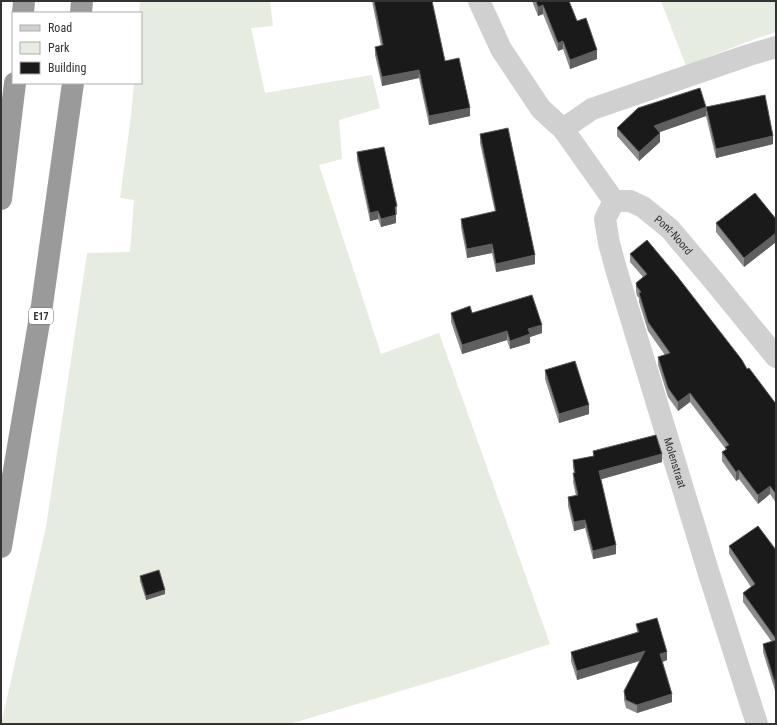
<svg xmlns="http://www.w3.org/2000/svg" width="777" height="725" font-family="'Roboto Condensed',sans-serif">
  <style>
    .green { fill: #e6ecdf }
    .lines { fill: none; stroke-linecap: round; stroke-linejoin: round }
    .minor { stroke: #d0d0d0; stroke-width: 22 }
    .highway { stroke: #9a9a9a; stroke-width: 22 }
    .wall { fill: #8c8c8c }
    .shaded-wall { fill: #5f5f5f }
    .building { fill: #1a1a1a; stroke: #5f5f5f }
    .labels { text-anchor: middle; stroke-width: 4; stroke-linejoin: round; paint-order: stroke }
    .shield { fill: #fff; stroke: #707070; stroke-width: 1 }
    .shield-label { font-size: 10px; font-weight: bold; fill: #333 }
    .street-label { font-size: 11px; fill: #333; stroke: #fff }
  </style>
  <rect width="100%" height="100%" fill="#fff"/>
  <path class="green" d="M 140,1 L 270,1 L 273,26 L 251,28 L 265,93 L 372,75 L 380,108 L 339,120 L 342,159 L 319,165 L 381,354 L 439,333 L 550,644 L 454,675 L 290,724 L 1,724 L 46,527 L 87,253 L 130,252 L 134,200 L 120,198 L 131,116 L 134,83 L 141,83 L 141,13 L 139,13 Z
    M 661,1 L 776,1 L 776,32 L 752,40 L 686,66 Z"/>
  <g class="lines">
    <g class="minor">
      <path d="M 479,1 L 501,49 L 541,109 L 563,129 L 614,201"/>
      <path d="M 563,129 L 592,109 L 749,55 L 776,47"/>
      <path id="s1" d="M 614,201 L 605,219 L 609,243 L 616,269 L 709,574 L 757,724"/>
      <path id="s2" d="M 614,201 L 630,201 L 643,207 L 670,229 L 713,280 L 776,357"/>
    </g>
    <path class="highway" d="M 23,13 L 24,1
      M 81,13 L 82,1
      M 1,199 L 15,83
      M 1,547 L 42,305 L 73,83"/>
  </g>
  <path class="wall" d="M 372,1 L 432,1 L 445,61 L 470,116 L 429,125 L 419,78 L 382,86 L 375,55 L 375,47 L 381,46 Z
    M 532,1 L 569,1 L 577,21 L 597,59 L 570,69 L 563,49 L 558,51 L 543,14 L 538,16 Z
    M 706,107 L 773,144 L 716,158 L 706,116 L 660,132 L 660,142 L 639,161 L 617,136 L 617,128 Z
    M 480,134 L 535,264 L 496,272 L 492,253 L 467,258 L 461,227 L 461,219 L 495,212 L 480,143 Z
    M 357,152 L 397,206 L 397,214 L 396,214 L 396,223 L 381,227 L 378,219 L 370,221 L 357,160 Z
    M 776,219 L 776,242 L 744,267 L 716,232 L 716,223 Z
    M 630,254 L 747,369 L 776,404 L 776,503 L 770,494 L 758,504 L 739,479 L 736,481 L 722,461 L 722,452 L 725,451 L 725,448 L 690,402 L 678,411 L 668,397 L 658,365 L 658,357 L 665,355 L 648,331 L 639,302 L 639,298 L 637,296 L 636,291 L 636,283 L 643,277 L 630,262 Z
    M 451,313 L 472,313 L 542,333 L 530,337 L 530,343 L 510,349 L 507,340 L 462,354 L 451,322 Z
    M 545,370 L 589,414 L 559,423 L 545,379 Z
    M 593,451 L 662,462 L 601,479 L 616,554 L 593,559 L 585,528 L 574,531 L 568,506 L 568,497 L 576,496 L 573,482 L 574,473 L 573,468 L 573,460 L 593,456 Z
    M 729,546 L 776,550 L 776,694 L 763,652 L 763,644 L 772,642 L 743,602 L 743,593 L 751,587 L 729,554 Z
    M 140,576 L 165,594 L 146,600 L 140,581 Z
    M 636,624 L 667,660 L 662,662 L 672,702 L 637,713 L 626,708 L 624,700 L 624,691 L 640,661 L 577,680 L 571,661 L 571,652 L 637,632 Z"/>
  <path class="shaded-wall" d="M 543,5 L 543,14 L 538,16 L 538,7 Z
    M 563,41 L 563,49 L 558,51 L 558,43 Z
    M 597,50 L 597,59 L 570,69 L 570,60 Z
    M 419,70 L 419,78 L 382,86 L 382,77 Z
    M 706,107 L 706,116 L 654,134 L 654,126 Z
    M 470,108 L 470,116 L 429,125 L 429,116 Z
    M 660,133 L 660,142 L 639,161 L 639,152 Z
    M 773,136 L 773,144 L 716,158 L 716,149 Z
    M 378,211 L 378,219 L 370,221 L 370,213 Z
    M 396,215 L 396,223 L 381,227 L 381,219 Z
    M 776,233 L 776,242 L 744,267 L 744,258 Z
    M 492,244 L 492,253 L 467,258 L 467,249 Z
    M 535,255 L 535,264 L 496,272 L 496,264 Z
    M 542,325 L 542,333 L 530,337 L 530,343 L 510,349 L 510,341 L 528,329 Z
    M 507,331 L 507,340 L 462,354 L 462,345 Z
    M 690,393 L 690,402 L 678,411 L 678,402 Z
    M 589,405 L 589,414 L 559,423 L 559,414 Z
    M 662,454 L 662,462 L 599,480 L 599,471 Z
    M 739,470 L 739,479 L 736,481 L 736,472 Z
    M 770,486 L 770,494 L 758,504 L 758,495 Z
    M 585,520 L 585,528 L 574,531 L 574,522 Z
    M 616,545 L 616,554 L 593,559 L 593,551 Z
    M 165,590 L 165,594 L 146,600 L 146,596 Z
    M 645,651 L 645,659 L 577,680 L 577,671 Z
    M 667,652 L 667,660 L 660,663 L 660,654 Z
    M 672,694 L 672,702 L 637,713 L 637,705 Z"/>
  <path class="building" d="M 374,1 L 432,1 L 445,61 L 459,58 L 470,108 L 429,116 L 419,70 L 382,77 L 375,47 L 383,45 Z
    M 536,1 L 569,1 L 577,21 L 586,18 L 597,50 L 570,60 L 563,41 L 558,43 L 543,5 L 538,7 Z
    M 700,88 L 706,107 L 654,126 L 660,133 L 639,152 L 617,128 L 638,108 Z
    M 765,95 L 773,136 L 716,149 L 706,107 Z
    M 508,128 L 535,255 L 496,264 L 492,244 L 467,249 L 461,219 L 496,211 L 480,134 Z
    M 384,147 L 397,206 L 395,207 L 396,215 L 381,219 L 378,211 L 370,213 L 357,152 Z
    M 755,193 L 776,219 L 776,233 L 744,258 L 716,223 Z
    M 647,240 L 677,276 L 742,360 L 747,369 L 749,368 L 776,404 L 776,494 L 770,486 L 758,495 L 739,470 L 736,472 L 722,452 L 727,449 L 725,447 L 729,445 L 690,393 L 678,402 L 668,388 L 658,357 L 670,353 L 648,322 L 639,293 L 641,292 L 637,287 L 636,283 L 647,274 L 630,254 Z
    M 532,295 L 542,325 L 528,329 L 530,334 L 510,341 L 507,331 L 462,345 L 451,313 L 470,306 L 472,313 Z
    M 575,361 L 589,405 L 559,414 L 545,370 Z
    M 656,435 L 662,454 L 599,471 L 616,545 L 593,551 L 585,520 L 574,522 L 568,497 L 578,495 L 573,473 L 575,473 L 573,460 L 594,456 L 593,451 Z
    M 758,526 L 776,550 L 776,639 L 743,593 L 755,584 L 729,546 Z
    M 159,570 L 165,590 L 146,596 L 140,576 Z
    M 657,618 L 667,652 L 660,654 L 672,694 L 637,705 L 626,700 L 624,691 L 645,651 L 577,671 L 571,652 L 639,632 L 636,624 Z
    M 776,640 L 776,686 L 763,644 Z"/>
  <g class="labels">
    <rect class="shield" x="29" y="308" width="24" height="16" rx="3"/>
    <g class="shield-label">
      <text x="41" y="320">E17</text>
    </g>
    <g class="street-label">
      <text dy="4" stroke="none"><textPath href="#s2" startOffset="72">Pont-Noord</textPath></text>
      <text dy="4" stroke="none"><textPath href="#s1" startOffset="274">Molenstraat</textPath></text>
    </g>
  </g>
  <rect width="777" height="725" fill="none" stroke="#333333" stroke-width="4"/>
  <rect x="12" y="12" width="130" height="72" fill="#ffffff" stroke="#adadad"/>
  <rect x="20" y="25" width="20" height="6" fill="#d0d0d0" stroke="#adadad"/>
  <text x="48" y="32" font-size="12" fill="#333333">Road</text>
  <rect x="20" y="42" width="20" height="12" fill="#e6ecdf" stroke="#adadad"/>
  <text x="48" y="52" font-size="12" fill="#333333">Park</text>
  <rect x="20" y="62" width="20" height="12" fill="#1a1a1a" stroke="#adadad"/>
  <text x="48" y="72" font-size="12" fill="#333333">Building</text>
</svg>
